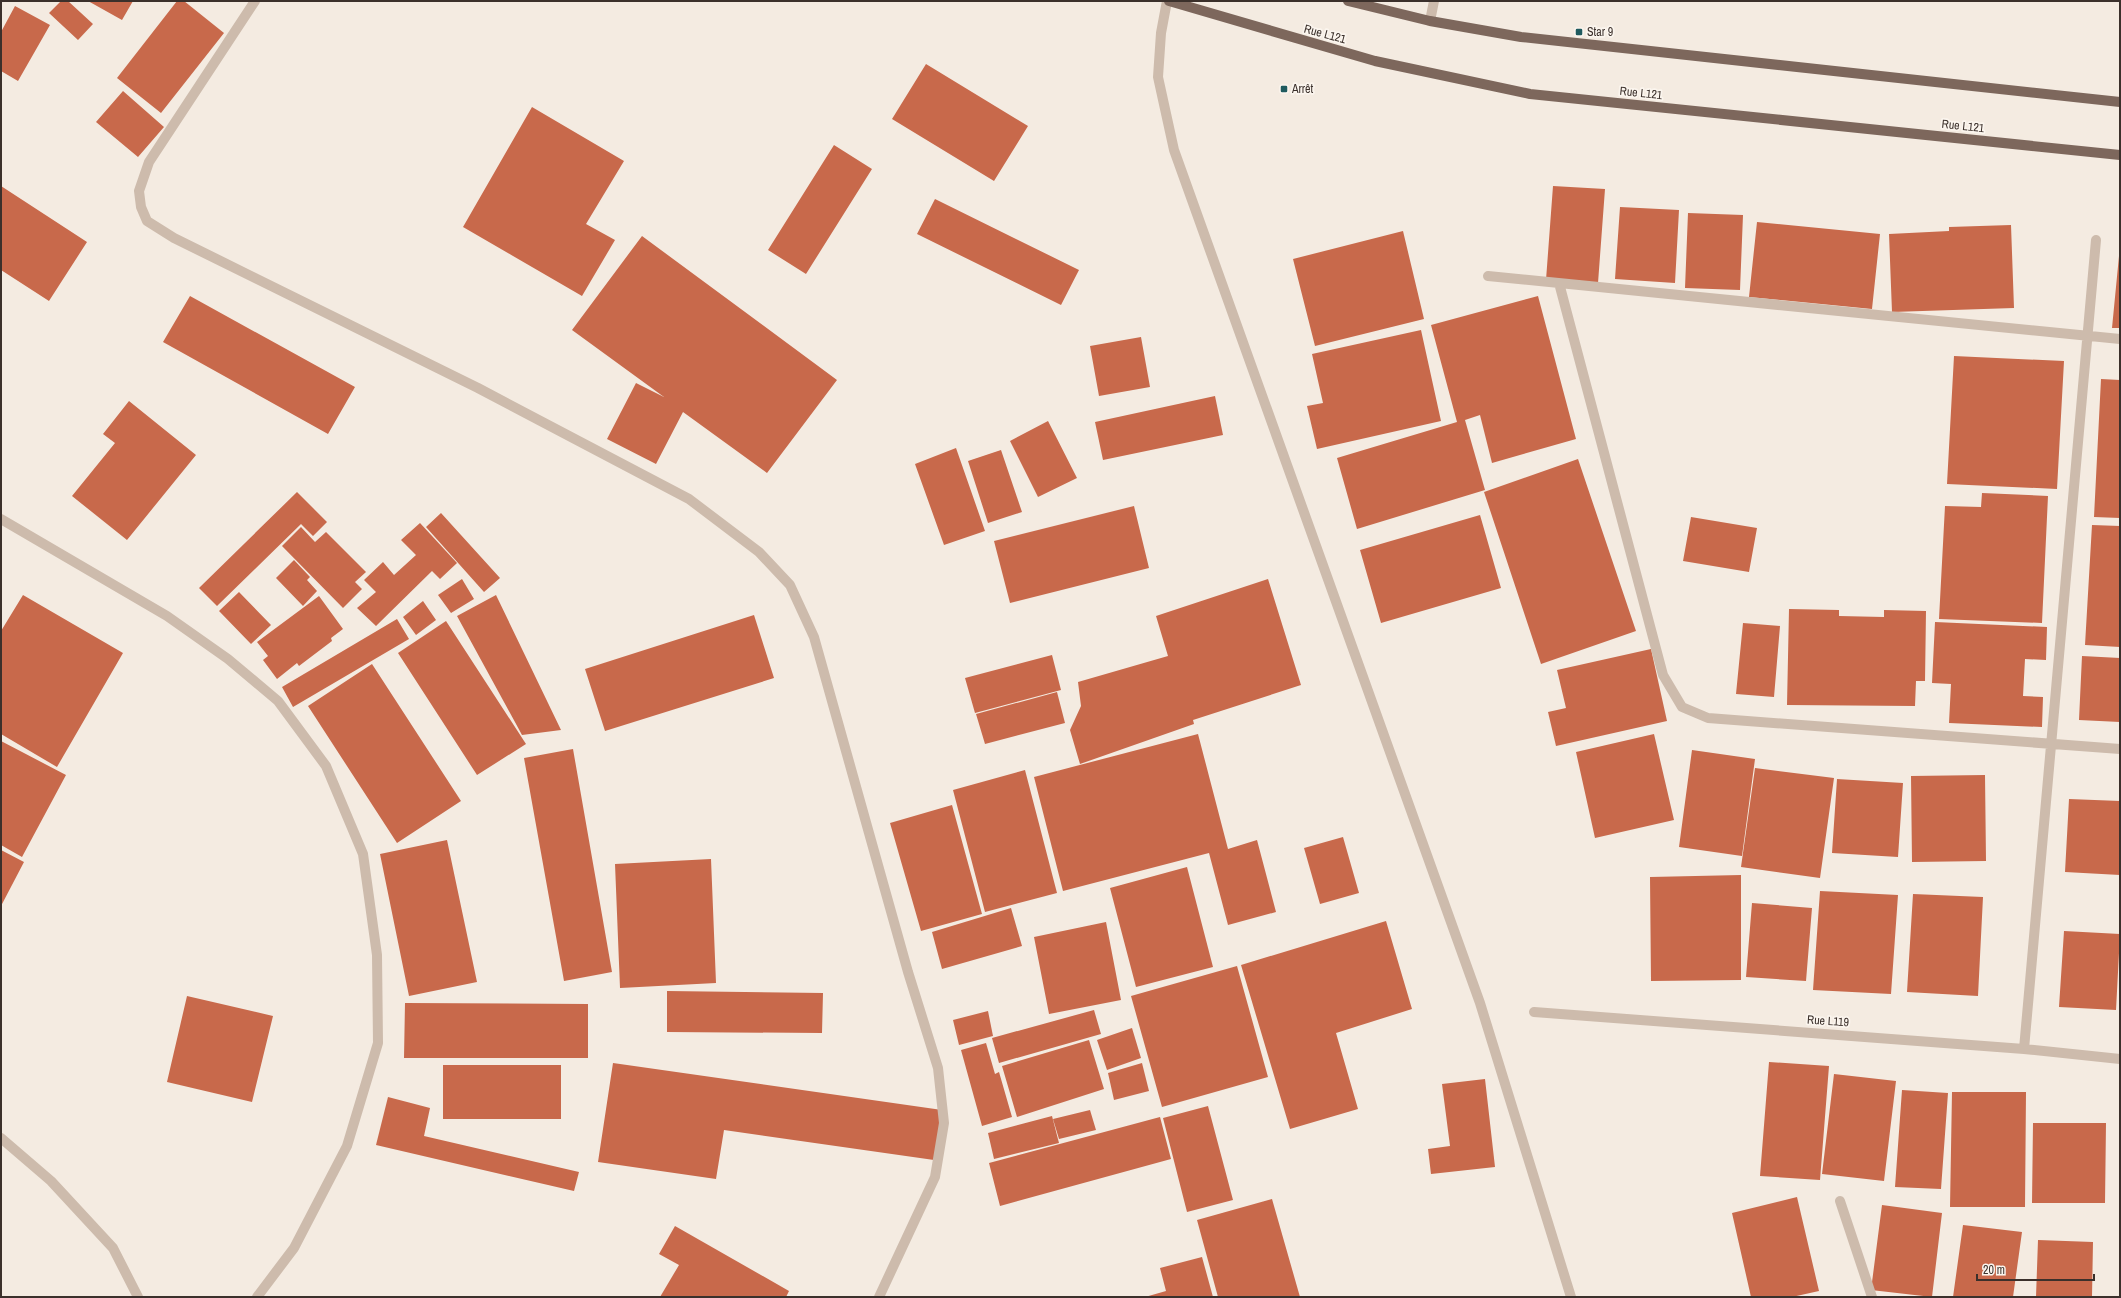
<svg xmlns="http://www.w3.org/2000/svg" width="2121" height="1298" font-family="'Archivo Narrow',sans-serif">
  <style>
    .building { fill: #c8694b }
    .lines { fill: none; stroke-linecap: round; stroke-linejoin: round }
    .minor { stroke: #cdbbac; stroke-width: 10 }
    .major { stroke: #7d675c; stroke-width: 10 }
    .poi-dot { fill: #1f5a5e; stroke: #fbf5ee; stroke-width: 1.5 }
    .labels { text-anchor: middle; stroke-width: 3.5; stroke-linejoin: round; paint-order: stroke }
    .poi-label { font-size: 12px; fill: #3b302b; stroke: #fbf5ee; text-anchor: start }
    .street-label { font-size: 12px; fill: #3b302b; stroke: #fbf5ee }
  </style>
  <rect width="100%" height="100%" fill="#f4ebe1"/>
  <path class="building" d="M 61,1 L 68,1 L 93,24 L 78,40 L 49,13 Z
    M 88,1 L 133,1 L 122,20 Z
    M 177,1 L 184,1 L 224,33 L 161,113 L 117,78 Z
    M 15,6 L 50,25 L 18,81 L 1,71 L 1,32 Z
    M 926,64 L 1028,126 L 994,181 L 892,119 Z
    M 123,91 L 164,127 L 138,157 L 96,122 Z
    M 532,107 L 624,161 L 586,224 L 615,240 L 582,296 L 463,227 Z
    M 834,145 L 872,169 L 806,274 L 768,250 Z
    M 1,186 L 87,242 L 49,301 L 1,270 Z
    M 1553,186 L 1605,189 L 1598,283 L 1546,280 Z
    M 935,199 L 1079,270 L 1061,305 L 917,234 Z
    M 1620,207 L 1679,210 L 1675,283 L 1615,279 Z
    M 1688,213 L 1743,215 L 1740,290 L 1685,288 Z
    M 1757,222 L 1880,234 L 1872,309 L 1749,297 Z
    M 2011,225 L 2014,308 L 1892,312 L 1889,234 L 1949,231 L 1949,227 Z
    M 1403,231 L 1424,319 L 1315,346 L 1293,259 Z
    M 642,236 L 837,380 L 767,473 L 683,412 L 656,464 L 607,439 L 636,383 L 664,397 L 572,330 Z
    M 2119,256 L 2120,256 L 2120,328 L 2112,328 Z
    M 190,296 L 355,387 L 328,434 L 163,342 Z
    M 1538,296 L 1576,439 L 1492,463 L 1480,415 L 1465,420 L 1485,490 L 1357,529 L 1337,458 L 1457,422 L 1431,325 Z
    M 1421,330 L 1441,421 L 1317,449 L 1307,406 L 1323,403 L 1312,354 Z
    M 1141,337 L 1150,387 L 1099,396 L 1090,346 Z
    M 1954,356 L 2064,361 L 2057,489 L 1947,484 Z
    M 2101,379 L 2120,380 L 2120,518 L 2094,517 Z
    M 1215,396 L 1223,435 L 1103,460 L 1095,422 Z
    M 129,401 L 196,455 L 127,540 L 72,496 L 115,443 L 103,434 Z
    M 1048,421 L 1077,478 L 1038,497 L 1010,441 Z
    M 956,448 L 985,531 L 944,545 L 915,464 Z
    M 1001,450 L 1022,512 L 988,523 L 968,461 Z
    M 1578,459 L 1636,631 L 1541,664 L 1484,492 Z
    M 297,492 L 327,522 L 313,536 L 301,524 L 217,606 L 199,588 Z
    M 1982,493 L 2048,496 L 2042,623 L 1939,619 L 1945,506 L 1981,507 Z
    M 1134,506 L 1149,568 L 1010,603 L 994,541 Z
    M 441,513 L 500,578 L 484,592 L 426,527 Z
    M 1480,515 L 1501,588 L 1381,623 L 1360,550 Z
    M 1691,517 L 1757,528 L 1749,572 L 1683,561 Z
    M 420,523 L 457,563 L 440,579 L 432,571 L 376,626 L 357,608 L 376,592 L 364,580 L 383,562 L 394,575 L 416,555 L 401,540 Z
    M 2092,525 L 2120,526 L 2120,647 L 2085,645 Z
    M 301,527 L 315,542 L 326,532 L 366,572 L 355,582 L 362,589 L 343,608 L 282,546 Z
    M 294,560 L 310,577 L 307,580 L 317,591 L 303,606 L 276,578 Z
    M 462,579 L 474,599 L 451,613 L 438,595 Z
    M 1268,579 L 1301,685 L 1193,720 L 1194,724 L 1080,764 L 1070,730 L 1081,706 L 1078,682 L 1168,656 L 1156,616 Z
    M 239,592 L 271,625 L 251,644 L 219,611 Z
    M 23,595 L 123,653 L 57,767 L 1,734 L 1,631 Z
    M 496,595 L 561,730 L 522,735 L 457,616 Z
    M 319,596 L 343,629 L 331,638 L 332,641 L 299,666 L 297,663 L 277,679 L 263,660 L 268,656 L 257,642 Z
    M 423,601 L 436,620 L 416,635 L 403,617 Z
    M 1789,609 L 1839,610 L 1839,616 L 1884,617 L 1884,610 L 1926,611 L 1925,681 L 1916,681 L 1915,706 L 1787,705 Z
    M 754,615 L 774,678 L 605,731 L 585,669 Z
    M 397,619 L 409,639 L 293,707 L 282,687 Z
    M 446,621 L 526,744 L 477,775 L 398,653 Z
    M 1935,622 L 2047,627 L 2046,660 L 2025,659 L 2023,696 L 2043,697 L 2042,727 L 1949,723 L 1951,684 L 1932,683 Z
    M 1743,623 L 1780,626 L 1774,697 L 1736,694 Z
    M 1651,649 L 1667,721 L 1556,746 L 1548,712 L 1566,708 L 1557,670 Z
    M 1052,655 L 1061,690 L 975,713 L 965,678 Z
    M 2082,656 L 2120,658 L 2120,722 L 2079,720 Z
    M 372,664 L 461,801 L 397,843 L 308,706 Z
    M 1057,692 L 1065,723 L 985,744 L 976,714 Z
    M 1198,734 L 1228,849 L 1257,840 L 1276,912 L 1228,925 L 1209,853 L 1063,891 L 1034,777 Z
    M 1654,734 L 1674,820 L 1595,838 L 1576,752 Z
    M 1,741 L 66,775 L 22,857 L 1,845 Z
    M 573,749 L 612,972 L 564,981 L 524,758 Z
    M 1692,750 L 1755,759 L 1742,856 L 1679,847 Z
    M 1755,768 L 1834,778 L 1820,878 L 1741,867 Z
    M 1025,770 L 1057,893 L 985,912 L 953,790 Z
    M 1985,775 L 1986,861 L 1912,862 L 1911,776 Z
    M 1837,779 L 1903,783 L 1898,857 L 1832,853 Z
    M 2069,799 L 2120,801 L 2120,875 L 2065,872 Z
    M 952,805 L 982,914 L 921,931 L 890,823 Z
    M 1343,837 L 1359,893 L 1320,904 L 1304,848 Z
    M 447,840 L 477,982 L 409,996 L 380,854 Z
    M 1,850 L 24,862 L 1,906 Z
    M 711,859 L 716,983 L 620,988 L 615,864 Z
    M 1187,867 L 1213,967 L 1136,987 L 1110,888 Z
    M 1741,875 L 1741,980 L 1651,981 L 1650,877 Z
    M 1820,891 L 1898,895 L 1891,994 L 1813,990 Z
    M 1913,894 L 1983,897 L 1978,996 L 1907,992 Z
    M 1752,903 L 1812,908 L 1806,981 L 1746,977 Z
    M 1011,908 L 1022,946 L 942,969 L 932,932 Z
    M 1386,921 L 1412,1009 L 1336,1033 L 1358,1109 L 1290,1129 L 1241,965 Z
    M 1106,922 L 1121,1000 L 1049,1014 L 1034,937 Z
    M 2064,931 L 2120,934 L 2116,1010 L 2059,1007 Z
    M 1237,966 L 1268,1077 L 1162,1107 L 1131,996 Z
    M 667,991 L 823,993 L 822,1033 L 667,1032 Z
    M 187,996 L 273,1016 L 252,1102 L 167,1082 Z
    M 405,1003 L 588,1004 L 588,1058 L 404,1058 Z
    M 1094,1010 L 1101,1034 L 999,1063 L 992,1038 Z
    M 988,1011 L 993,1036 L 959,1045 L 953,1020 Z
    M 1132,1028 L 1141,1058 L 1107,1070 L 1097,1040 Z
    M 1089,1040 L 1104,1089 L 1017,1117 L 1002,1066 Z
    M 986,1043 L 995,1074 L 999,1072 L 1012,1117 L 982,1126 L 961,1050 Z
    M 1769,1062 L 1829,1066 L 1820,1180 L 1760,1176 Z
    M 613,1063 L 942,1110 L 934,1160 L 724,1130 L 716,1179 L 598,1162 Z
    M 1142,1063 L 1149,1091 L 1114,1100 L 1108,1073 Z
    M 443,1065 L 561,1065 L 561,1119 L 443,1119 Z
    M 1834,1074 L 1896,1081 L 1884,1181 L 1822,1174 Z
    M 1485,1079 L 1495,1167 L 1431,1174 L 1428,1149 L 1450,1146 L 1442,1084 Z
    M 1902,1090 L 1948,1093 L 1941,1189 L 1895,1187 Z
    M 1952,1092 L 2026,1092 L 2025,1207 L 1950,1207 Z
    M 388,1097 L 430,1108 L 424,1136 L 579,1172 L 574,1191 L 376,1145 Z
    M 1208,1106 L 1233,1200 L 1187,1212 L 1163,1118 Z
    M 1090,1110 L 1096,1130 L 1059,1139 L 1053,1119 Z
    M 1052,1116 L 1059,1143 L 994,1159 L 988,1133 Z
    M 1160,1117 L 1171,1159 L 1000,1206 L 989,1163 Z
    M 2033,1123 L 2106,1123 L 2105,1203 L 2032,1203 Z
    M 1797,1197 L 1819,1291 L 1792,1297 L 1751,1297 L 1732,1213 Z
    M 1272,1199 L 1300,1297 L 1218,1297 L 1197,1220 Z
    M 1882,1205 L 1942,1213 L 1932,1297 L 1871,1290 Z
    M 1963,1225 L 2022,1232 L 2013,1297 L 1953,1297 Z
    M 675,1226 L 789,1291 L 786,1297 L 660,1297 L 679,1265 L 659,1254 Z
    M 2038,1240 L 2093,1242 L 2092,1297 L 2036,1297 Z
    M 1202,1257 L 1213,1297 L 1145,1297 L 1166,1291 L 1160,1268 Z"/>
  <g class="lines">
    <path class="minor" d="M 255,1 L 149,162 L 139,191 L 141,207 L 147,221 L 174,238 L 478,388 L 689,499 L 759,552 L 790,585 L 814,637 L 908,972 L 938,1068 L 944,1123 L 935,1177 L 879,1297
      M 1167,1 L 1161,33 L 1158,77 L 1174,150 L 1480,1003 L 1571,1297
      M 1430,21 L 1434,1
      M 1488,276 L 2120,339
      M 1559,283 L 1663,675 L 1682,707 L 1708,718 L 2120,749
      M 1,519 L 167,616 L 228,659 L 278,701 L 326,766 L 363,854 L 377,955 L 378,1043 L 347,1146 L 294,1248 L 257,1297
      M 1534,1012 L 2024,1049 L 2120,1059
      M 2024,1049 L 2096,240
      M 1,1138 L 51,1181 L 113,1248 L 138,1297
      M 1840,1201 L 1872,1297"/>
    <path class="major" d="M 1169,1 L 1375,61 L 1530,94 L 2120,155
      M 1348,1 L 1430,21 L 1521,37 L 2120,102"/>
  </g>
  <g class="poi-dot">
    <rect x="1575" y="28" width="8" height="8" rx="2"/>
    <rect x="1280" y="85" width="8" height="8" rx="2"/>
  </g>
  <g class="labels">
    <g class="poi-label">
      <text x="1587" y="36">Star 9</text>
      <text x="1292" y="93">Arrêt</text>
    </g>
    <g class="street-label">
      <text transform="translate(1325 34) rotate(15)" y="4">Rue L121</text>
      <text transform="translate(1641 93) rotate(6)" y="4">Rue L121</text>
      <text transform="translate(1963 126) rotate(6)" y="4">Rue L121</text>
      <text transform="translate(1828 1021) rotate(4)" y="4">Rue L119</text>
    </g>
  </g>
  <rect width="2121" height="1298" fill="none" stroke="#3b302b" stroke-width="4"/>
  <path d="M1977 1274v6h117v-6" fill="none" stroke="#3b302b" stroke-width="2"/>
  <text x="1983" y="1274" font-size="12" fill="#3b302b" stroke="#fbf5ee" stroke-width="3" paint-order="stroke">20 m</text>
</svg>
